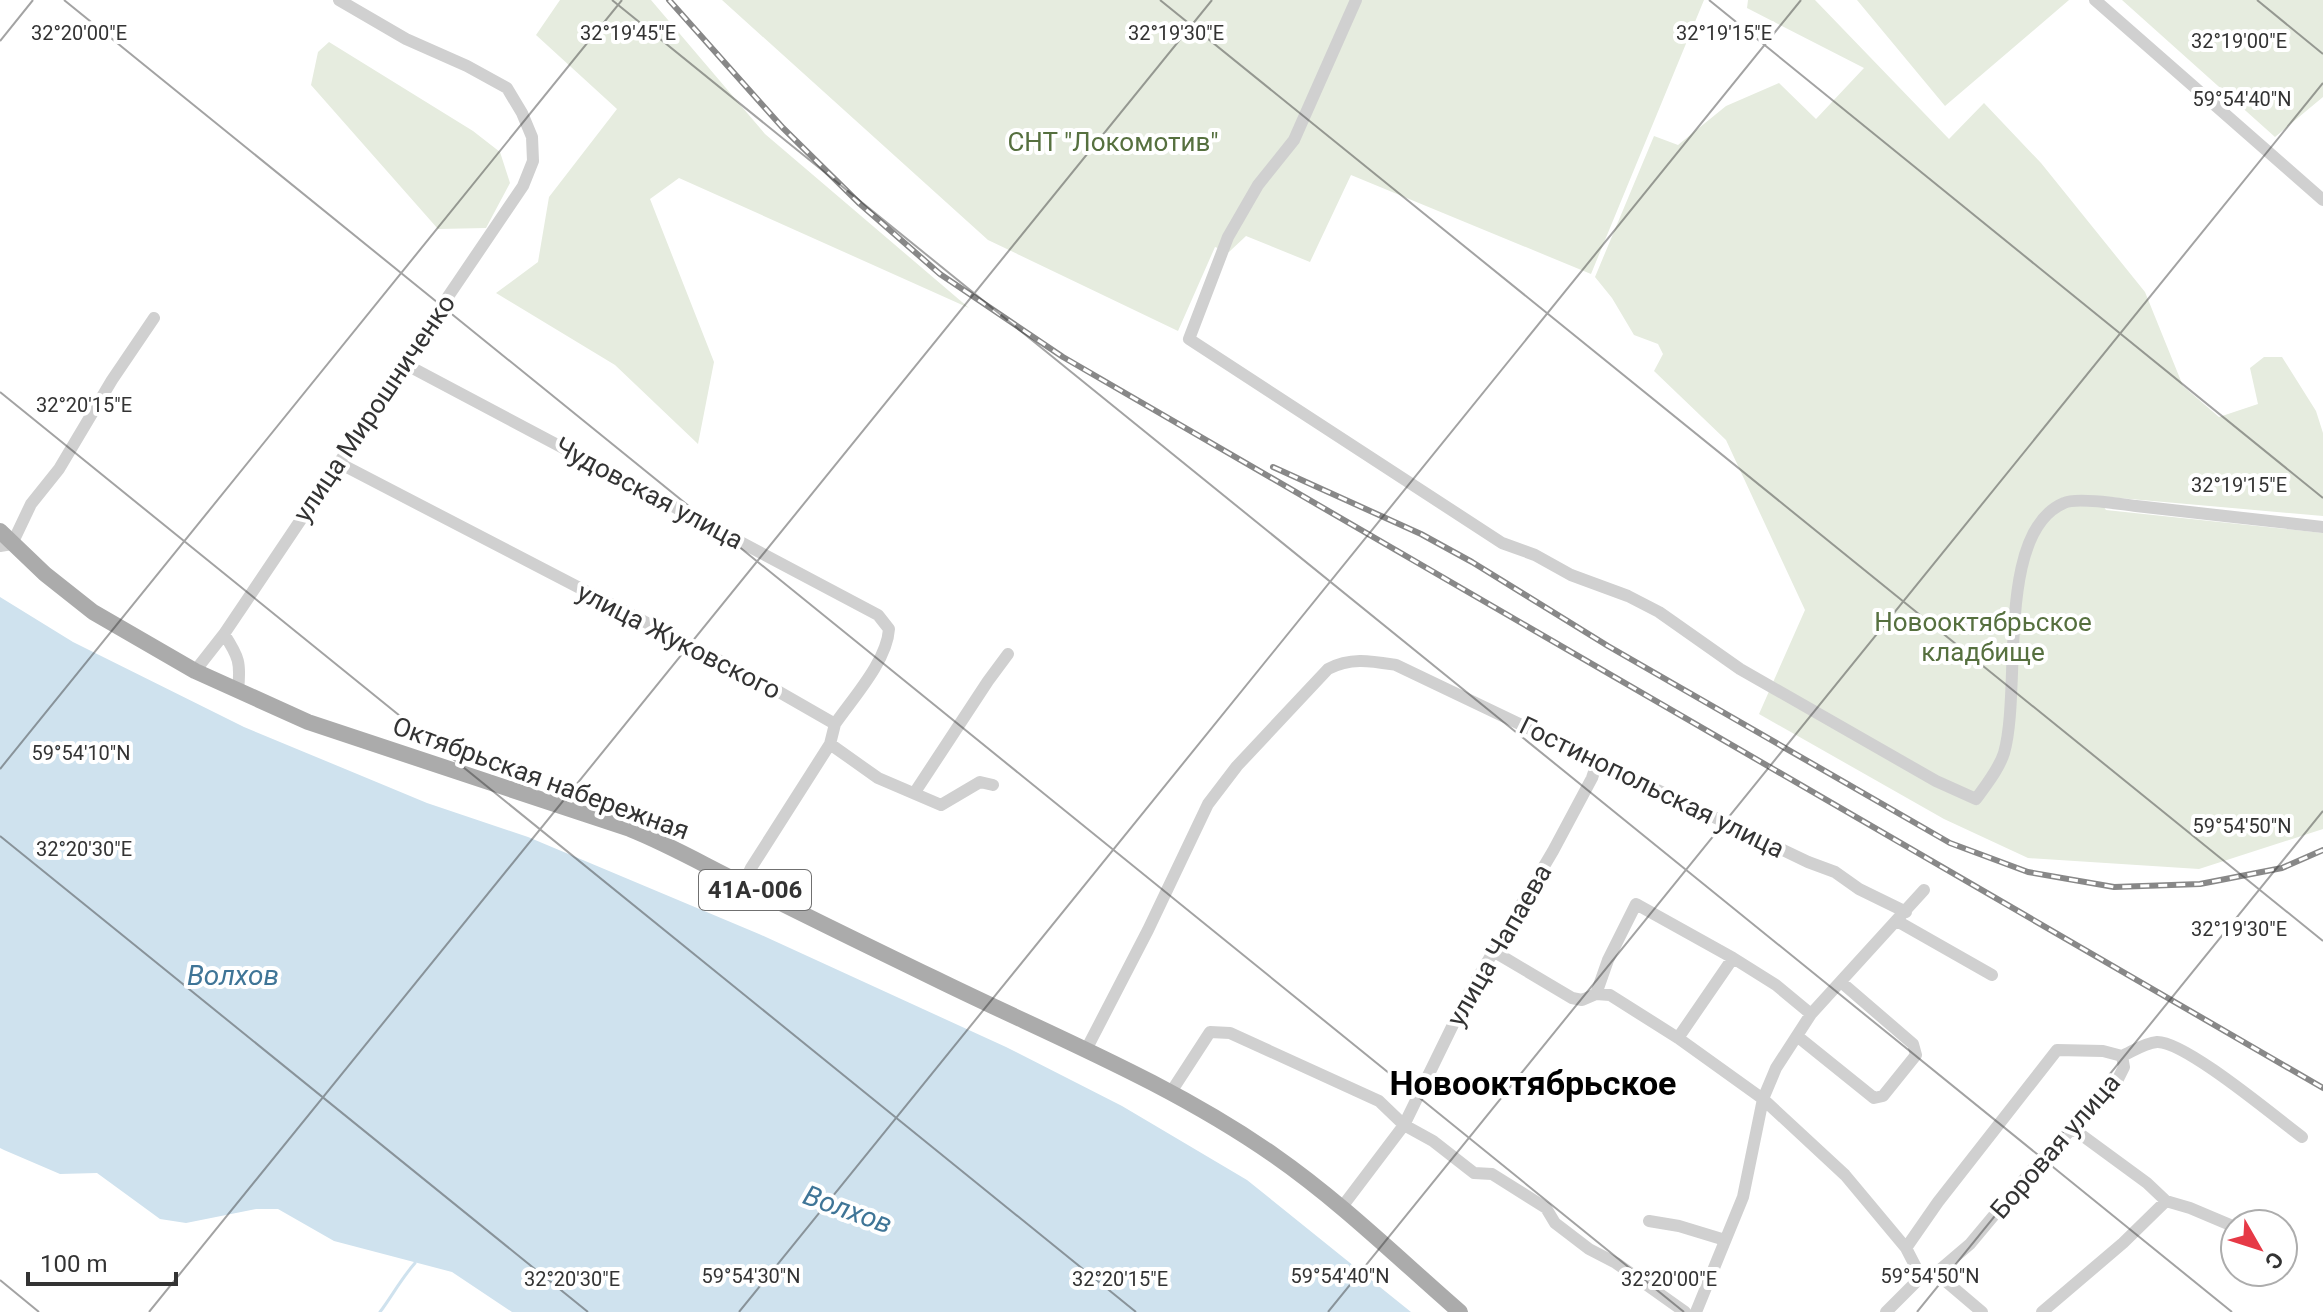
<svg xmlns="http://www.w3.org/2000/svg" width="2323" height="1312" font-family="Roboto,sans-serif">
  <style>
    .green { fill: #e6ecdf }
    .water { fill: #cfe2ee }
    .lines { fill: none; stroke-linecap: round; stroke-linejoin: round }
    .stream { stroke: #cfe2ee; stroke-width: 3 }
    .minor { stroke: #d0d0d0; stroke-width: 12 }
    .major { stroke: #ababab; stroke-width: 16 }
    .rail-casing { stroke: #888; stroke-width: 6 }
    .rail { stroke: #fff; stroke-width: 3; stroke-dasharray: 9; stroke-linecap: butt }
    .ticks { fill: none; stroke: #333; stroke-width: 2; stroke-opacity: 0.45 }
    .labels { text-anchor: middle; stroke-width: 8; stroke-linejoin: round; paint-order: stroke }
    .shield { fill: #fff; stroke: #707070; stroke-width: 2 }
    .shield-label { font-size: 24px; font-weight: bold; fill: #333 }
    .park-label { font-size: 26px; fill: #56703f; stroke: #fff }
    .street-label { font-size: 26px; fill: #333; stroke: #fff }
    .water-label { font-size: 28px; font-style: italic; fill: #3f7597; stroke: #fff }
    .district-label { font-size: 34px; font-weight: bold; fill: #000; stroke: #fff }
    .ticks-label { font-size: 20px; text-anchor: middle; fill: #333; stroke: #fff; stroke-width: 8; stroke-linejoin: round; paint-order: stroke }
  </style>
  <rect width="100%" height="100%" fill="#fff"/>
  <path class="green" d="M 560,0 L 651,0 L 765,134 L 969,308 L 679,178 L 650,199 L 714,362 L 698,444 L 615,365 L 496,293 L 538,262 L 549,197 L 617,109 L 536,35 Z
    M 722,0 L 1704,0 L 1591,274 L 1351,175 L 1310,262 L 1246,236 L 1229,252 L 1215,247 L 1178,331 L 988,240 Z
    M 1748,0 L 1815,0 L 1949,139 L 1984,103 L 2041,163 L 2145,292 L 2183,386 L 2219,417 L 2258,404 L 2250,368 L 2264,357 L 2282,357 L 2316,411 L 2323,433 L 2323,516 L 2096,496 L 2106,510 L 2323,533 L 2323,829 L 2199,869 L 2028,858 L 1944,819 L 1759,714 L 1805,610 L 1726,440 L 1654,371 L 1663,354 L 1658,344 L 1634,335 L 1612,298 L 1595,277 L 1654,136 L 1678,145 L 1726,106 L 1779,83 L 1816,119 L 1864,68 L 1747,8 Z
    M 1857,0 L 2069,0 L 1945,106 Z
    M 2122,0 L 2323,0 L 2323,97 L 2275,137 Z
    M 329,42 L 473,131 L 500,152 L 510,183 L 486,228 L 438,229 L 311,85 L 318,52 Z"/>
  <path class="water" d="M 0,597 L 73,642 L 244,727 L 427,803 L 528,837 L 759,934 L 1006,1047 L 1122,1106 L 1247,1180 L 1411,1312 L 512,1312 L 452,1272 L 334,1241 L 278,1209 L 256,1209 L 186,1223 L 160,1219 L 97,1173 L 60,1174 L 4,1150 L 0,1148 Z"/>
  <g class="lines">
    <path class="stream" d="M 380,1312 C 392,1296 401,1279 415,1263"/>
    <path class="minor" d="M 1356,0 L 1294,140 L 1258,185 L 1228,237 L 1189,339 L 1502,543 L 1535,555 L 1571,575 L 1628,596 L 1659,612 L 1740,669 L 1936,781 L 1976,799 C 1986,785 1999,769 2004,753 C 2022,691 1995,532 2064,503 C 2076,497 2121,504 2136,506 C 2198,513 2261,520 2323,527
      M 2095,0 L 2323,200
      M 403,363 L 878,615 L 889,629 C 887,661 853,698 835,724
      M 339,463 L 774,689 L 835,724 L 830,744 L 878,778 L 941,805 L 980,782 L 993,785
      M 0,546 L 12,544 L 31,504 L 59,469 L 112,380 L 154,318
      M 224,634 C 239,657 241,663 238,690
      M 195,671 L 224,634 L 339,463 L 403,363 L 523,186 L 533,161 L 532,137 L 522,113 L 507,88 L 467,66 L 406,39 L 339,0
      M 915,792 L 988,681 L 1008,654
      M 743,885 L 751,868 L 830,744
      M 1897,921 L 1992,975
      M 1493,951 L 1572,998 L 1582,1000 L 1596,994 L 1610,995 L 1678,1038 L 1763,1099 L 1845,1175 L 1906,1248 L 1921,1277
      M 1596,994 L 1608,960 L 1636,904 L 1733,958 L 1776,985 L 1811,1014
      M 1797,1036 L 1874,1098 L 1883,1096 L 1916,1055 L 1913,1044 L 1841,982
      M 1678,1038 L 1733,958
      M 1087,1048 L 1148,930 L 1208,804 L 1237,766 L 1328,669 C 1351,657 1371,661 1396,665 L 1808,862 L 1835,872 L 1859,889 L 1906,912
      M 2122,1056 C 2133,1051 2145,1043 2157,1042 C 2185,1041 2275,1117 2302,1137
      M 1171,1092 L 1210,1032 L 1230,1033 L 1379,1101 L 1404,1125 L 1433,1141 L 1474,1173 L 1492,1174 L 1546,1208 L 1555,1223 L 1589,1249 L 1616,1263 L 1685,1312
      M 2072,1128 L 2147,1183 L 2166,1201 L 2190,1208 L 2235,1227
      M 1342,1207 L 1404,1125 L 1467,996 L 1553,851 L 1592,778 L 1598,760
      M 1649,1221 L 1679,1226 L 1725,1240
      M 1906,1248 L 1938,1202 L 2057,1050 L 2103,1051 L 2122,1056
      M 1936,1273 L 1982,1312
      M 1696,1312 L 1743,1197 L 1763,1099 L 1776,1068 L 1811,1014 L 1924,890
      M 1886,1312 L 1921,1277 L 1936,1273 L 1970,1244 L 2031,1171 L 2116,1083 L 2124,1067 L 2122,1056
      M 2042,1312 L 2123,1243 L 2166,1201"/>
    <path class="major" d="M 0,531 L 45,574 L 93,612 L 195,671 L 308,722 L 630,829 C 670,845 706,866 745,885 C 808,917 872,948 936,979 C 1050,1035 1169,1082 1275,1156 C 1341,1202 1399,1259 1460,1312"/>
    <defs>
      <path id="rail" d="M 669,0 L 783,128 L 860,204 L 940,274 L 1063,357 L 2323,1088
        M 1273,467 L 1421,534 L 1472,562 L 1608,646 L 1950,843 L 2028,872 L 2114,887 L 2200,884 L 2282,868 L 2323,850"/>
    </defs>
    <use href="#rail" class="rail-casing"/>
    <use href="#rail" class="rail"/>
  </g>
  <path class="ticks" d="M 64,0 L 1684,1312M 612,0 L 2232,1312M 1160,0 L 2323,941M 1709,0 L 2323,498M 2257,0 L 2323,54M 0,41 L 33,0M 0,392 L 1136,1312M 0,769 L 622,0M 0,836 L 588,1312M 0,1280 L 39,1312M 149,1312 L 1212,0M 739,1312 L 1801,0M 1328,1312 L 2323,83M 1917,1312 L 2323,811"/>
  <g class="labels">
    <rect class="shield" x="699" y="870" width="112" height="40" rx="6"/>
    <g class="shield-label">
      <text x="755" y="898">41А-006</text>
    </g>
    <g class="park-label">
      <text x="1113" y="151">СНТ "Локомотив"</text>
      <text x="1983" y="631">Новооктябрьское<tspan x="1983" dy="30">кладбище</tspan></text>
    </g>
    <g class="street-label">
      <text transform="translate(374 408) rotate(-56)" y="9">улица Мирошниченко</text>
      <text transform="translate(649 493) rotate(28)" y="9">Чудовская улица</text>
      <text transform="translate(679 641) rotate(27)" y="9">улица Жуковского</text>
      <text transform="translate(541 778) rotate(20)" y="9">Октябрьская набережная</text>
      <text transform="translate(1652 787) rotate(26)" y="9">Гостинопольская улица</text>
      <text transform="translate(1499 945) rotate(-60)" y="9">улица Чапаева</text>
      <text transform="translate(2055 1146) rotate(-49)" y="9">Боровая улица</text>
    </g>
    <g class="water-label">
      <text x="233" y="985">Волхов</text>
      <text transform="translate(848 1209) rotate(20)" y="10">Волхов</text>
    </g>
    <g class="district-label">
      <text x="1533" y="1095">Новооктябрьское</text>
    </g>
  </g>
  <g class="ticks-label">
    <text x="1724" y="40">32°19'15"E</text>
    <text x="79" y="40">32°20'00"E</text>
    <text x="628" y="40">32°19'45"E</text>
    <text x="1176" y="40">32°19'30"E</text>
    <text x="2239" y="48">32°19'00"E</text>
    <text x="2242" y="106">59°54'40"N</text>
    <text x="84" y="412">32°20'15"E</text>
    <text x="2239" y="492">32°19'15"E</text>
    <text x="81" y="760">59°54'10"N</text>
    <text x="2242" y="833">59°54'50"N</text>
    <text x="84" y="856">32°20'30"E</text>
    <text x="2239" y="936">32°19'30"E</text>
    <text x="751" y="1283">59°54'30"N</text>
    <text x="1340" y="1283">59°54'40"N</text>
    <text x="1930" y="1283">59°54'50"N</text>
    <text x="572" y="1286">32°20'30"E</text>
    <text x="1120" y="1286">32°20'15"E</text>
    <text x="1669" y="1286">32°20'00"E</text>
  </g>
  <g transform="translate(2259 1248) rotate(129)"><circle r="38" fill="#ffffff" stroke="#adadad" stroke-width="2"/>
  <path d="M0-6L14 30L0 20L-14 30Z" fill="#e63946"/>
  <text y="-12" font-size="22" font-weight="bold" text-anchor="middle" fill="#333333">С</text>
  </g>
  <path d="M28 1272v12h148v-12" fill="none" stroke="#333333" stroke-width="4"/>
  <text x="40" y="1272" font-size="24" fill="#333333" stroke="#ffffff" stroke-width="6" paint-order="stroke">100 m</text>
</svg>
